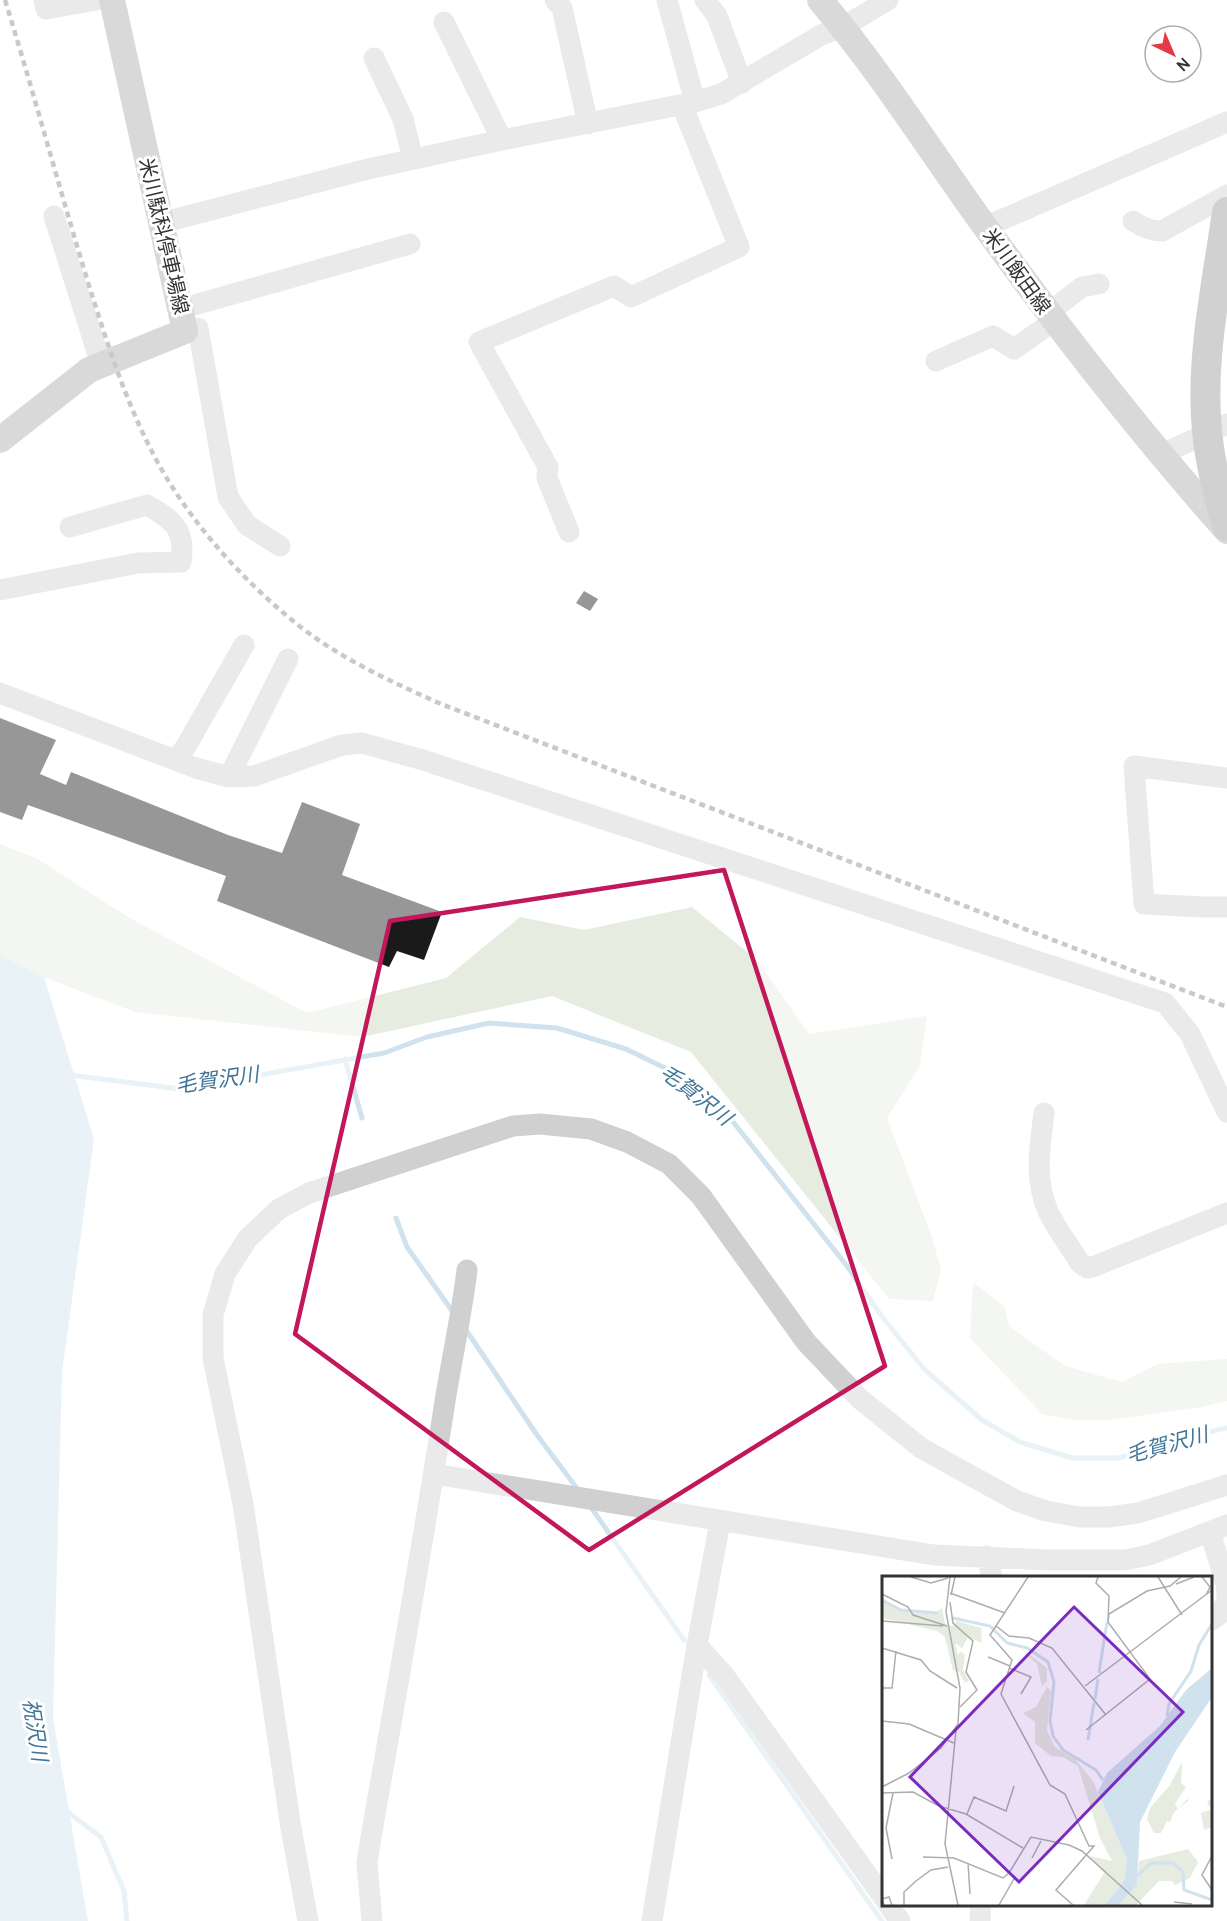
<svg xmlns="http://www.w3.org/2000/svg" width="1227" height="1921" font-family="Overpass,'Noto Sans JP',sans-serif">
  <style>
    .green { fill: #e6ecdf }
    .water { fill: #cfe2ee }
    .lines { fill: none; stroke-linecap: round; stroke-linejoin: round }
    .stream { stroke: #cfe2ee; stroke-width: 5 }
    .building { fill: #1a1a1a }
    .minor { stroke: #d0d0d0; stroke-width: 21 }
    .major { stroke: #ababab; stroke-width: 26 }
    .highway { stroke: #9a9a9a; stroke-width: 30 }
    .rail { stroke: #888; stroke-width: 4.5; stroke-dasharray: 6 4.5; stroke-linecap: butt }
    .marked { fill: none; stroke: #c2185b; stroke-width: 4.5; stroke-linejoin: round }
    .labels { text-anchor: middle; stroke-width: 6; stroke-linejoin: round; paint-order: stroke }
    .street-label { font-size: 20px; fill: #333; stroke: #fff }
    .water-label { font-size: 21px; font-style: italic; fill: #3f7597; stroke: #fff }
    .inset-river { fill: none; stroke: #cfe2ee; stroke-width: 3 }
    .inset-road { fill: none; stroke: #adadad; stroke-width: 1.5 }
    .view { fill: #7b2cbf; fill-opacity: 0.15; stroke: #7b2cbf; stroke-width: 3 }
    .inset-edge { fill: none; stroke: #333; stroke-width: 3 }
  </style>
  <rect width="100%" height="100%" fill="#fff"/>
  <path class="green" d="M 0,844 L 36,858 L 128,917 L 307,1013 L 446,978 L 520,917 L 584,930 L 692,907 L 757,960 L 809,1034 L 927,1016 L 920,1066 L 887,1118 L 932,1237 L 941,1270 L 933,1301 L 889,1299 L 691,1052 L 552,996 L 362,1037 L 135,1012 L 44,977 L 0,955 Z
    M 973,1282 L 1005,1307 L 1009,1326 L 1065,1366 L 1122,1382 L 1157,1364 L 1227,1359 L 1227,1401 L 1202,1407 L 1110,1420 L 1075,1420 L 1042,1414 L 970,1338 Z"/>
  <path class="water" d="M 0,955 L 44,977 L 94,1139 L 62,1373 L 53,1718 L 88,1921 L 0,1921 Z"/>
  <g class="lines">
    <path class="stream" d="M 345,1059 L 362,1118
      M 70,1075 L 180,1089 L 384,1053 L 427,1037 L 489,1023 L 557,1028 L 626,1049 L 675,1073 L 705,1095 L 730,1118 L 847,1266 L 880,1314 L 924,1369 L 982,1420 L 1020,1442 L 1072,1458 L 1119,1458 L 1217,1430 L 1227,1428
      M 396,1218 L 407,1247 L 455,1315
      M 464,1327 L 537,1435 L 579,1491
      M 590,1506 L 684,1640
      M 709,1675 L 882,1921
      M 65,1810 L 101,1837 L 124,1891 L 127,1921"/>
  </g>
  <path class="building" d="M 584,591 L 598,599 L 590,611 L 576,603 Z
    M 0,718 L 56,740 L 40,774 L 66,785 L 71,772 L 228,835 L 282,853 L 302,802 L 360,824 L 342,875 L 442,912 L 424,960 L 397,951 L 389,967 L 217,901 L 226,876 L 28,805 L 22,820 L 0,812 Z"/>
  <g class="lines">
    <path class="minor" d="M 44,0 L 46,9 L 97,0
      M 555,0 L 562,8 L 588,124
      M 667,0 L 695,102
      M 705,0 L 717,16 L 742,83
      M 444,22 L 502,140
      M 374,58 L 403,119 L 413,159
      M 54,216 L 101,364
      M 1133,221 C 1143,228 1151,231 1162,231 L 1227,195
      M 161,223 L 368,169 L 502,140 L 695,102 L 721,94 L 823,34 L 843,27 L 888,0
      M 985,227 L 1227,122
      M 180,309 L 410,244
      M 1048,313 L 1082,287 L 1099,284
      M 185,331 L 198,328 L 228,497 L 247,525 L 280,546
      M 936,361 L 993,336 L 1014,349 L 1054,321
      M 1160,455 L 1227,424
      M 569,532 L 547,478 L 548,467 L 479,342 L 614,286 L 631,297 L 739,247 L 682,105
      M 0,590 L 138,563 L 181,562 C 186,529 173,520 147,505 L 70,527
      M 0,693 L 196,768 L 229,777 L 254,776 L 342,745 L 362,743 L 423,760 L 1165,1003 L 1190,1034 L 1227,1112
      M 175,760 L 185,748 L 244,645
      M 229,777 L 288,659
      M 1227,778 L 1134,766 L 1144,904 L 1203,907 L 1227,907
      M 1044,1113 C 1040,1146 1034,1180 1048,1211 C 1056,1229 1070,1246 1080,1263 L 1087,1268 L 1095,1266 L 1227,1213
      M 434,1474 L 934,1555 L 1048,1560 L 1125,1560 L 1149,1555 L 1227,1525
      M 1210,1532 L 1226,1584 L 1227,1596
      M 987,1556 L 992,1578
      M 1210,1621 L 1219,1615 L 1227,1601
      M 697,1645 L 724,1675 L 884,1898
      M 888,1904 L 900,1921
      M 308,1921 L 291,1828 L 243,1504 L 213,1358 L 213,1315 L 225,1274 L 248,1238 L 279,1209 L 309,1193 L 513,1126 L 540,1124 L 591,1129 L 627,1142 L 669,1164 L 701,1196 L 806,1342 L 860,1399 L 921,1448 L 1017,1501 L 1046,1511 L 1080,1517 L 1109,1517 L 1138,1513 L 1227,1485
      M 372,1921 L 367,1863 L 370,1843 C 396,1694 423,1545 446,1395 C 453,1353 462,1312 467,1270
      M 652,1921 L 697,1645 L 720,1522
      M 980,1921 L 981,1904"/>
    <path class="major" d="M 820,0 C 881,72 931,152 986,228 C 1062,333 1141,434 1227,531
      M 0,440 L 89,370 L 185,331 L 112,0"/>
    <path class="highway" d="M 1227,212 C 1217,283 1200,359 1207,431 C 1210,463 1218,495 1227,526"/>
    <path class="rail" d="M 5,0 C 35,97 61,195 91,292 C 111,355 132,420 166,477 C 200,533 247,584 298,625 C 341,659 392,682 441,704 L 1227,1007"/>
  </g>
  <path d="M0 0H1227V1921H0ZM 724,870 L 885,1366 L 589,1550 L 295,1334 L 390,921 Z" fill="#fff" fill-opacity=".55" fill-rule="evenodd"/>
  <path class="marked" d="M 724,870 L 885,1366 L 589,1550 L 295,1334 L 390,921 Z"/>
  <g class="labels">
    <g class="street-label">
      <text transform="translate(164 236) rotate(77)" y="7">米川駄科停車場線</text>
      <text transform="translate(1017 271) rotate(54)" y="7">米川飯田線</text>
    </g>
    <g class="water-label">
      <text transform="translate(217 1080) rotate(-8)" y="7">毛賀沢川</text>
      <text transform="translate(696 1095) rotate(38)" y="7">毛賀沢川</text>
      <text transform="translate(1167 1445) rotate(-15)" y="7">毛賀沢川</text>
      <text transform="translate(35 1730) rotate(81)" y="7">祝沢川</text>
    </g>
  </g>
  <g transform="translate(882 1576)">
    <rect width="330" height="330" fill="#fff"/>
    <path d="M 0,22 L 23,36 L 53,37 L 60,32 L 63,48 L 71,50 L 75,45 L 99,52 L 100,67 L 86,61 L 80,72 L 73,67 L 76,79 L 79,75 L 83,79 L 81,93 L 87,105 L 83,107 L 77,96 L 71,95 L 63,61 L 55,55 L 0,42 ZM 138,72 L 165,92 L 165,105 L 160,110 L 155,88 ZM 165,111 L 169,115 L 165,154 L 173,171 L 193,183 L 211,205 L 245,284 L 242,305 L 223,329 L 202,329 L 222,297 L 208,280 L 230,285 L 218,262 L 196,190 L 181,181 L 169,180 L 153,167 L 153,146 L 141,137 L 154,131 ZM 300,186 L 299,207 L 304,211 L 293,228 L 296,233 L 306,222 L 306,225 L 292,236 L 288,246 L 285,245 L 279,257 L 272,257 L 265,243 L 268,232 L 288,209 ZM 330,221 L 330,251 L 322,254 L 319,237 L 330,233 L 325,227 ZM 306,273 L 316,286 L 308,302 L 293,309 L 290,305 L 277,305 L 254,329 L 236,329 L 255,309 L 257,285 Z" fill="#e6ecdf"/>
    <path d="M 330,92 L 330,121 L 293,176 L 258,246 L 255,309 L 236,329 L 223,329 L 242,305 L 245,284 L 216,216 L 225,197 L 278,150 L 304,114 Z" fill="#cfe2ee"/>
    <path class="inset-river" d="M 0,24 L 19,34 L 56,37M 71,42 L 108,50 L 125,67 L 145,72 L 166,86 L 172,106 L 168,145 L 171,160 L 181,174 L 214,194 L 221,204M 217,97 L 225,46M 213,123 L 216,103M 285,140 L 287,128 L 309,95 L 317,69 L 330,48M 206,164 L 212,127M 255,300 L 269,287 L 291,287 L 301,296 L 302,314 L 330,324"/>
    <path class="inset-road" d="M 29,1 L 49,7 L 66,2M 146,1 L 108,59 L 130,84 L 119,118 L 168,209 L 183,218 L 207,270 L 212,270 L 174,314 L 191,329M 216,1 L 214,7 L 227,20 L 226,45M 276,1 L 300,39M 320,1 L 328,11 L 324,19M 294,8 L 312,1M 68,17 L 123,37M 0,18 L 26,31 L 31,39 L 65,50M 69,19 L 73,1M 68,26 L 71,47 L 91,65 L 84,96 L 95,114 L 78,131M 0,45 L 61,50M 114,50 L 127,60 L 147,62 L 170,72 L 224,139M 0,72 L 39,84 L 48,95 L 75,112M 106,81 L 128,90M 127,92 L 149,101 L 139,118M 203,110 L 330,14M 0,112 L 10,112 L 14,75M 0,145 L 27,148 L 72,167M 74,154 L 63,268 L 76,329M 204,154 L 268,103 L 226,46 L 227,38 L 265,15 L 288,10 L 299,1M 0,211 L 27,197 L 59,172 L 76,148 L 78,112 L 64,36 L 68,1M 0,217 L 31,216 L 57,230 L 84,238 L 141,272M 85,238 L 92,221 L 124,235 L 132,210M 330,280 L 320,299 L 330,314M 41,281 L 72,282 L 121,302 L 127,297 L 133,301 L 117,329M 150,282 L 159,265M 10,283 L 4,252 L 11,217M 86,287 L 88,318M 127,297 L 149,261 L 187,269 L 200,275 L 260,329M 292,326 L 310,328M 2,329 L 0,323 L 7,321 L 10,329M 22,329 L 22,316 L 34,305 L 49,294 L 66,291"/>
    <path class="view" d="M 192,31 L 301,136 L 137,306 L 28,201 Z"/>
    <rect width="330" height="330" class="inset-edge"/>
  </g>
  <g transform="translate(1173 54) rotate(136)"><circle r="28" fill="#ffffff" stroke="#adadad" stroke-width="1.5"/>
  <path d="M0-4.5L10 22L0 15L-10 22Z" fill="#e63946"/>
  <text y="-9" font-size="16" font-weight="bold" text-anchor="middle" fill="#333333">N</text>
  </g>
</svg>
